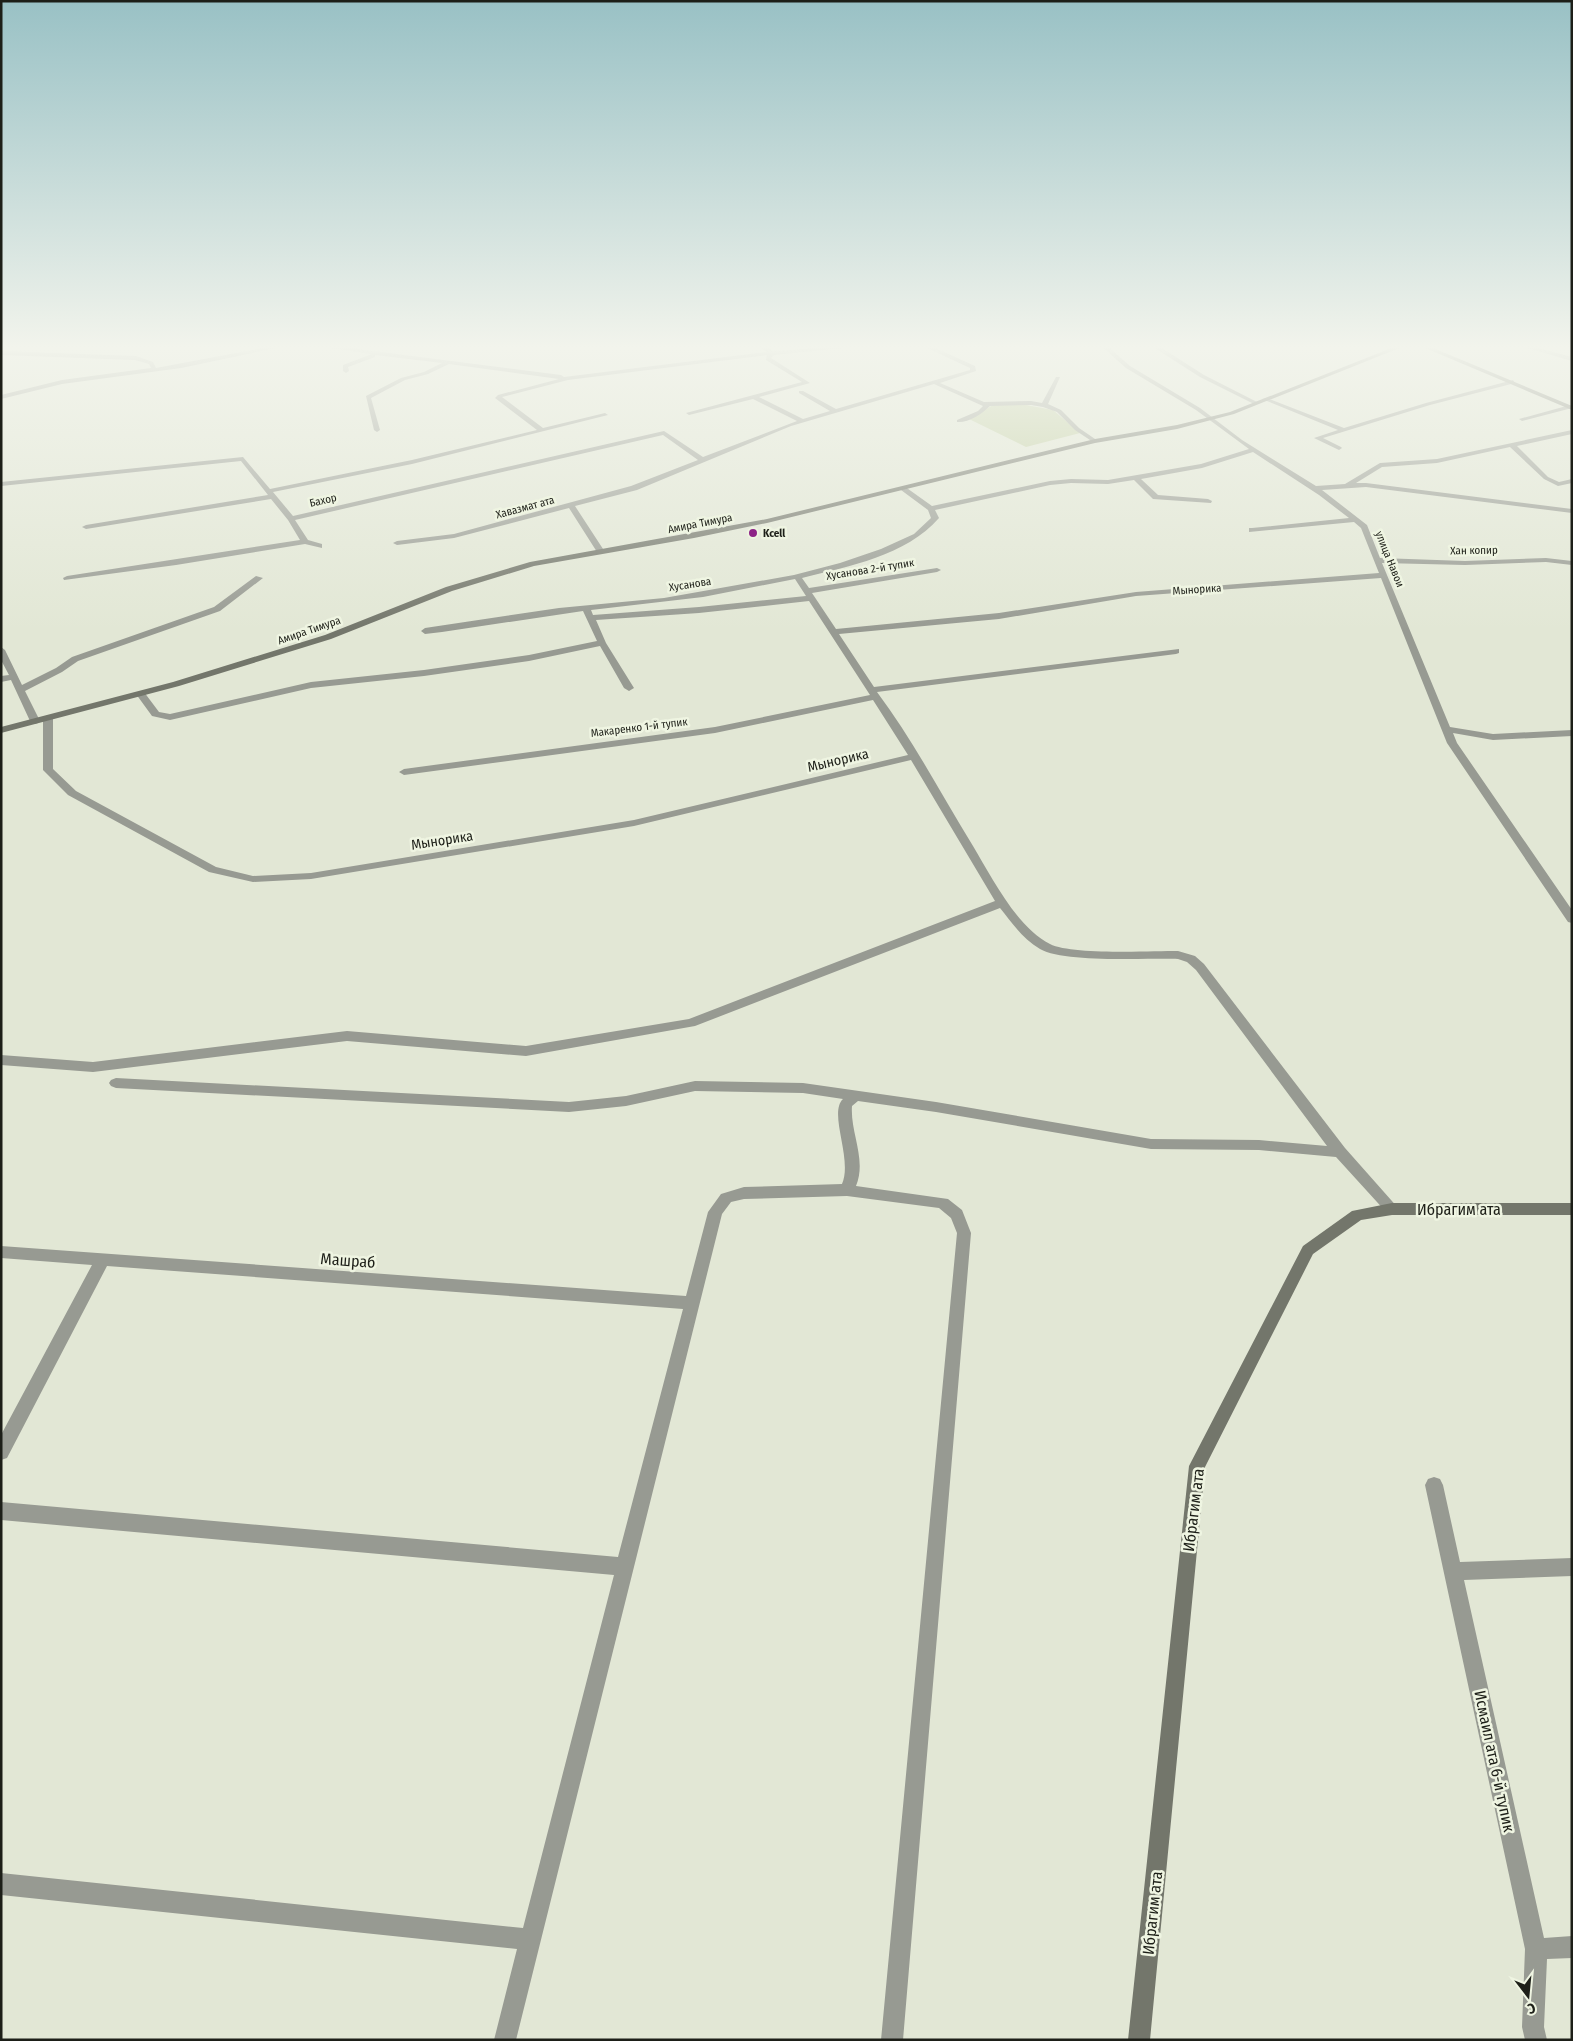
<svg xmlns="http://www.w3.org/2000/svg" width="1573" height="2041" font-family="'Fira Sans Condensed',sans-serif">
  <style>
    .green { fill: #c0cd9f }
    .lines { fill: none; stroke-linecap: round; stroke-linejoin: round }
    .street { fill: #979a92; fill-rule: evenodd }
    .secondary { fill: #73766b; fill-rule: evenodd }
    .poi-dot { fill: #8d2387; stroke: #eff5e2; stroke-width: 2 }
    .labels { text-anchor: middle; stroke-width: 5; stroke-linejoin: round; paint-order: stroke }
    .far-street-label { font-size: 11px; fill: #1d1f18; stroke: #eff5e2 }
    .far-poi-label { font-size: 11px; font-weight: bold; fill: #1d1f18; stroke: #eff5e2; text-anchor: start }
    .street-label { font-size: 14px; fill: #1d1f18; stroke: #eff5e2 }
    .near-street-label { font-size: 16px; fill: #1d1f18; stroke: #eff5e2 }
  </style>
  <rect width="100%" height="100%" fill="#e2e7d5"/>
  <path class="green" d="M 993,405 L 1026,405 L 1053,410 L 1080,433 L 1026,447 L 969,419 Z"/>
  <g class="lines">
    <path class="street" d="M 279,345 L 285,346 L 181,368 L 62,384 L 1,399 L 1,395 L 62,380 L 151,368 L 149,364 L 135,360 L 1,355 L 1,351 L 136,356 L 153,362 L 156,368 Z
      M 310,345 L 326,345 L 561,375 L 564,377 L 767,352 L 756,345 L 769,347 L 772,351 L 871,345 L 774,355 L 771,358 L 810,383 L 759,397 L 803,419 L 830,411 L 799,393 L 799,391 L 803,391 L 836,409 L 970,370 L 970,368 L 925,347 L 901,347 L 898,345 L 948,345 L 933,347 L 975,366 L 976,371 L 940,383 L 984,402 L 1031,401 L 1042,403 L 1056,377 L 1060,377 L 1048,404 L 1061,410 L 1079,428 L 1098,441 L 1093,442 L 1075,430 L 1057,412 L 1043,407 L 1031,405 L 990,406 C 982,414 968,423 957,422 L 957,420 L 978,411 L 983,406 L 934,384 L 791,426 L 637,490 L 575,506 L 605,552 L 601,554 L 597,552 L 569,508 L 454,538 L 397,545 L 393,543 L 397,541 L 454,534 L 631,486 L 698,460 L 663,435 L 295,520 L 308,540 L 322,544 L 322,548 L 305,544 L 176,565 L 64,580 L 63,578 L 67,576 L 300,540 L 288,520 L 271,499 L 86,529 L 82,527 L 86,525 L 268,495 L 241,461 L 1,486 L 1,482 L 243,457 L 270,489 L 412,460 L 537,430 L 495,398 L 498,395 L 559,379 L 449,364 L 428,374 L 405,380 L 371,398 L 380,430 L 377,432 L 374,430 L 366,396 L 401,378 L 424,372 L 442,363 L 375,355 L 375,357 L 348,367 L 349,371 L 346,373 L 343,371 L 343,365 L 372,354 ZM 767,355 L 766,360 L 802,382 L 686,413 L 689,415 L 753,399 L 797,421 L 703,457 L 664,431 L 293,516 L 273,492 L 412,464 L 608,415 L 605,413 L 543,428 L 502,397 L 568,380 Z
      M 1100,345 L 1106,345 L 1130,366 L 1200,408 L 1242,440 L 1316,486 L 1345,484 L 1380,463 L 1437,459 L 1572,430 L 1572,434 L 1517,446 L 1548,477 L 1559,482 L 1572,479 L 1572,483 L 1558,486 L 1544,479 L 1510,447 L 1437,463 L 1382,467 L 1356,483 L 1366,483 L 1572,509 L 1572,513 L 1366,487 L 1322,490 L 1367,525 L 1380,558 L 1465,561 L 1546,558 L 1572,561 L 1572,565 L 1546,562 L 1465,565 L 1382,563 L 1450,727 L 1493,734 L 1572,730 L 1572,736 L 1493,740 L 1453,733 L 1457,743 L 1572,910 L 1572,923 L 1568,922 L 1447,743 L 1381,578 L 1136,596 L 999,619 L 839,634 L 874,687 L 1179,649 L 1179,653 L 1176,654 L 877,692 C 913,740 941,794 973,846 C 991,876 1017,928 1050,944 C 1071,955 1150,951 1178,951 L 1195,956 L 1204,964 L 1345,1148 L 1399,1209 L 1397,1213 L 1392,1215 L 1387,1213 L 1336,1157 L 1259,1150 L 1151,1149 L 936,1112 L 858,1101 L 852,1106 C 850,1133 867,1159 856,1186 L 948,1199 L 962,1210 L 971,1233 L 903,2040 L 881,2040 L 957,1233 L 951,1218 L 939,1208 L 847,1196 L 744,1199 L 731,1202 L 722,1214 L 516,2040 L 494,2040 L 517,1949 L 1,1895 L 1,1873 L 523,1928 L 614,1575 L 1,1520 L 1,1502 L 618,1557 L 683,1309 L 107,1266 L 7,1458 L 1,1460 L 1,1435 L 92,1265 L 1,1258 L 1,1246 L 686,1296 L 708,1212 L 721,1194 L 744,1187 L 842,1184 C 853,1159 828,1113 843,1099 L 803,1093 L 695,1091 L 626,1106 L 569,1112 L 116,1088 L 111,1086 L 109,1083 L 111,1080 L 116,1078 L 569,1102 L 626,1096 L 695,1081 L 803,1083 L 936,1102 L 1151,1139 L 1259,1140 L 1327,1146 L 1196,970 L 1187,962 L 1178,959 C 1146,958 1064,963 1040,949 C 1023,939 1012,923 1000,908 L 695,1026 L 526,1056 L 347,1041 L 93,1072 L 1,1065 L 1,1055 L 93,1062 L 347,1031 L 526,1046 L 689,1019 L 995,901 L 911,760 L 634,826 L 311,879 L 253,882 L 209,872 L 68,795 L 43,770 L 43,718 L 48,715 L 53,718 L 53,769 L 76,791 L 216,867 L 253,876 L 311,873 L 634,820 L 908,755 L 873,700 L 715,733 L 404,775 L 399,772 L 404,769 L 715,727 L 870,695 L 809,601 L 699,613 L 596,620 L 606,643 L 634,688 L 629,691 L 624,688 L 600,646 L 529,661 L 424,676 L 311,688 L 170,720 L 152,716 L 136,694 L 141,691 L 144,692 L 159,712 L 170,714 L 311,682 L 424,670 L 529,655 L 597,641 L 583,611 L 442,632 L 425,634 L 421,631 L 425,628 L 559,608 L 664,598 L 794,575 L 840,563 L 881,549 L 914,534 L 931,518 L 928,510 L 901,490 L 900,488 L 904,486 L 932,506 L 1050,481 L 1071,479 L 1108,480 L 1201,464 L 1249,449 L 1196,410 L 1126,368 ZM 1253,452 L 1319,495 L 1349,518 L 1252,528 L 1249,528 L 1249,532 L 1354,522 L 1361,528 L 1379,573 L 1136,592 L 999,613 L 836,629 L 812,593 L 937,572 L 941,570 L 937,568 L 809,588 L 802,578 C 849,566 906,556 939,518 L 935,510 L 1050,485 L 1071,483 L 1108,484 L 1134,480 L 1153,499 L 1211,503 L 1212,501 L 1208,499 L 1158,495 L 1141,479 L 1202,468 ZM 795,579 L 806,596 L 699,607 L 593,615 L 591,610 L 703,597 Z
      M 1150,345 L 1157,345 L 1204,375 L 1259,403 L 1254,404 L 1200,377 Z
      M 1477,345 L 1489,345 L 1479,348 Z
      M 1517,345 L 1526,345 L 1572,357 L 1572,361 Z
      M 1513,380 L 1515,383 L 1430,405 L 1323,438 L 1341,447 L 1342,448 L 1339,450 L 1314,438 L 1338,430 L 1262,399 L 1267,398 L 1344,428 L 1426,403 Z
      M 1570,405 L 1572,408 L 1522,421 L 1519,419 Z
      M 256,576 L 263,578 L 220,611 L 78,661 L 62,672 L 25,691 L 40,721 L 38,723 L 35,724 L 30,721 L 11,680 L 1,682 L 1,676 L 9,675 L 1,660 L 1,647 L 5,650 L 22,685 L 56,668 L 72,657 L 214,607 Z
      M 1434,1477 L 1440,1479 L 1443,1485 L 1460,1562 L 1572,1558 L 1572,1576 L 1464,1580 L 1544,1938 L 1572,1936 L 1572,1958 L 1547,1959 L 1544,2027 L 1547,2040 L 1525,2040 L 1522,2027 L 1525,1949 L 1425,1485 L 1428,1479 Z"/>
    <path class="secondary" d="M 1399,345 L 1407,345 L 1234,414 L 1177,429 L 1095,443 L 767,523 L 694,538 L 534,566 L 452,591 L 331,639 L 179,686 L 1,733 L 1,727 L 173,682 L 325,635 L 446,587 L 530,562 L 767,519 L 1095,439 L 1177,425 L 1230,412 Z
      M 1418,345 L 1426,345 L 1572,406 L 1572,410 Z
      M 1392,1203 L 1572,1203 L 1572,1215 L 1392,1215 L 1361,1220 L 1313,1254 L 1205,1467 L 1150,2040 L 1128,2040 L 1189,1466 L 1303,1246 L 1352,1211 Z"/>
  </g>
  <linearGradient id="sky" x2="0" y2="1"><stop stop-color="#99c1c5"/><stop offset="0.55" stop-color="#f2f4ec"/><stop offset="1" stop-color="#f2f4ec" stop-opacity="0"/></linearGradient>
  <rect width="1573" height="631" fill="url(#sky)"/>
  <circle class="poi-dot" cx="753" cy="533" r="5"/>
  <g class="labels">
    <g class="far-street-label">
      <text transform="translate(323 500) rotate(-13)" y="4">Бахор</text>
      <text transform="translate(525 507) rotate(-15)" y="4">Хавазмат ата</text>
      <text transform="translate(700 523) rotate(-11)" y="4">Амира Тимура</text>
      <text transform="translate(1474 550) rotate(-1)" y="4">Хан копир</text>
      <text transform="translate(1390 559) rotate(68)" y="4">улица Навои</text>
      <text transform="translate(870 569) rotate(-9)" y="4">Хусанова 2-й тупик</text>
      <text transform="translate(690 584) rotate(-9)" y="4">Хусанова</text>
      <text transform="translate(1197 589) rotate(-4)" y="4">Мынорика</text>
      <text transform="translate(309 630) rotate(-19)" y="4">Амира Тимура</text>
      <text transform="translate(639 727) rotate(-7)" y="4">Макаренко 1-й тупик</text>
    </g>
    <g class="far-poi-label">
      <text x="763" y="537">Kcell</text>
    </g>
    <g class="street-label">
      <text transform="translate(838 760) rotate(-13)" y="5">Мынорика</text>
      <text transform="translate(442 840) rotate(-9)" y="5">Мынорика</text>
    </g>
    <g class="near-street-label">
      <text x="1459" y="1215">Ибрагим ата</text>
      <text transform="translate(348 1260) rotate(4)" y="6">Машраб</text>
      <text transform="translate(1193 1510) rotate(-83)" y="6">Ибрагим ата</text>
      <text transform="translate(1495 1761) rotate(78)" y="6">Исмаил ата 6-й тупик</text>
      <text transform="translate(1152 1913) rotate(-84)" y="6">Ибрагим ата</text>
    </g>
  </g>
  <rect width="1573" height="2041" fill="none" stroke="#1d1f18" stroke-width="5"/>
  <g transform="translate(1528 1996) rotate(164)" stroke="#eff5e2" stroke-width="4" paint-order="stroke">
  <path d="M0-4L9 19L0 12L-9 19Z" fill="#1d1f18"/>
  <text y="-8" font-size="14" font-weight="bold" text-anchor="middle" fill="#1d1f18">С</text>
  </g>
</svg>
